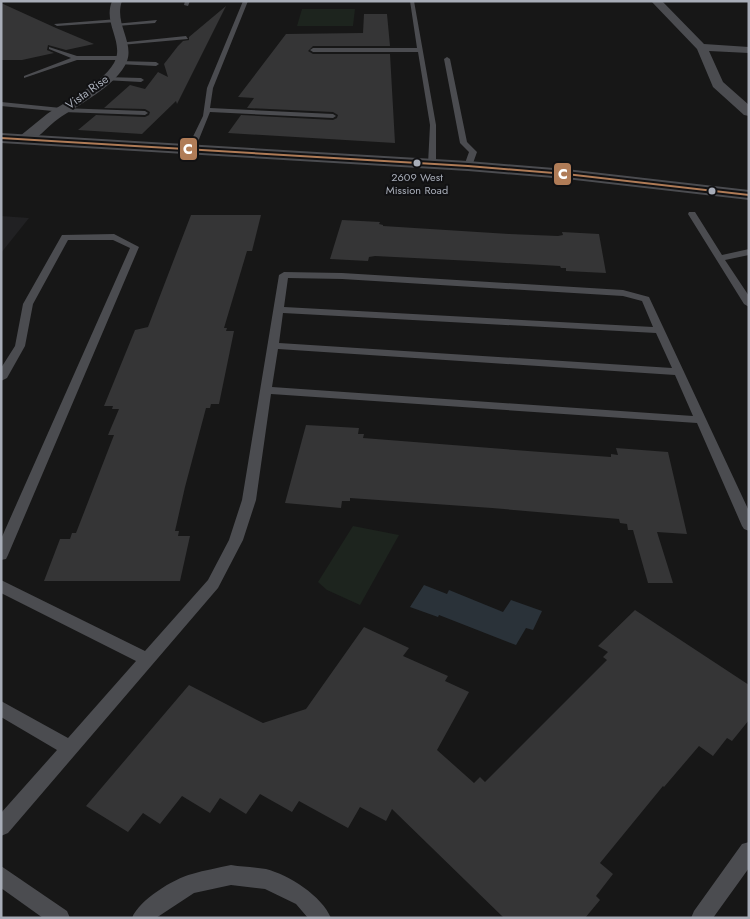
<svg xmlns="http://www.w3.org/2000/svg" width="750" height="919" font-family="Jost,sans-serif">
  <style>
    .built { fill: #212123 }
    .green { fill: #1d241e }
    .water { fill: #2a3239 }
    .building { fill: #353536 }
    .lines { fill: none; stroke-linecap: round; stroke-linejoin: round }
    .service { fill: #4b4c50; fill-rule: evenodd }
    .minor { fill: #4b4c50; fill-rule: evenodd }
    .tertiary { fill: #4b4c50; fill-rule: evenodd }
    .bus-1-casing { stroke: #111113; stroke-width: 4 }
    .bus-1 { fill: #b07c57; fill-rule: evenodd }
    .bus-dot { fill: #a8adb8; stroke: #111113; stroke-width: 2 }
    .labels { text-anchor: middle; stroke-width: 4; stroke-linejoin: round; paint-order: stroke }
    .far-bus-label { font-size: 11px; fill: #a8adb8; stroke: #111113 }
    .far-street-label { font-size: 12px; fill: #a8adb8; stroke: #111113 }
    .line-badge { stroke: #111113; stroke-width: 2 }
    .badge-label { font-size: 14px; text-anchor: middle; font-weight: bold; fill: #fff }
  </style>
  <rect width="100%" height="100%" fill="#171717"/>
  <path class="built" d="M 1,216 L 29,218 L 1,253 Z"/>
  <path class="green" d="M 302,9 L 355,9 L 353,26 L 297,26 Z
    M 353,526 L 399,535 L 360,605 L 327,590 L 318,582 Z"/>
  <path class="water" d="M 424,585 L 447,594 L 449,590 L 503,612 L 511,600 L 542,611 L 533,630 L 526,628 L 516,645 L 439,615 L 438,617 L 410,607 Z"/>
  <path class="building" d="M 1,3 L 56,28 L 94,44 L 66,50 L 48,45 L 47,50 L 54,53 L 22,60 L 1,60 Z
    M 226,6 L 177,104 L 176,101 L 142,134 L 78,130 L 96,115 L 145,117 L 149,115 L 150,112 L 145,109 L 104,108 L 130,85 L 145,89 L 158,72 L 168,77 L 164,64 L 178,46 L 183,41 L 189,40 L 189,37 Z
    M 364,14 L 387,14 L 390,46 L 313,46 L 308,51 L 313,54 L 390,54 L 395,143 L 228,133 L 241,115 L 333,120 L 337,118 L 338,115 L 333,112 L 247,108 L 254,98 L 238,97 L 286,34 L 363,33 Z
    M 191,215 L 261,215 L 252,251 L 247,251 L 224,328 L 227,328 L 226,331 L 234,331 L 219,404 L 211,404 L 210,408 L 206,408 L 185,487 L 175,531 L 179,531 L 178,536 L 190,536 L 180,581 L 44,581 L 60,539 L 70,539 L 72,533 L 76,533 L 114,435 L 108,435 L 119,409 L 112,409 L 113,406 L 104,406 L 135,330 L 148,327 Z
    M 342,220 L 380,222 L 379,224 L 383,225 L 383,226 L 509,234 L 558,236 L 563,235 L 562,232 L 599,234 L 606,273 L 566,271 L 566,268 L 561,268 L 560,266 L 473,261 L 375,256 L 369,257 L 368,261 L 330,259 Z
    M 306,425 L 359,428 L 358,434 L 364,434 L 363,438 L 541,452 L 611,457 L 611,454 L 618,455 L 616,448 L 668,452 L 687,534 L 657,532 L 673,583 L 648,583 L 633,530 L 628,530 L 627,524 L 620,523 L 619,519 L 492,508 L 350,498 L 350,501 L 342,501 L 341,508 L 285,503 Z
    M 635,610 L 749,685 L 749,720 L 732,741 L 727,738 L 713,756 L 699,746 L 664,787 L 663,786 L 600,863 L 613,874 L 596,896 L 600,900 L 585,918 L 504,918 L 392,809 L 386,821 L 360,807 L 348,828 L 299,801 L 292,812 L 260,794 L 246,814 L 220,798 L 210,813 L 182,796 L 160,824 L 143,813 L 128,832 L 86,806 L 189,685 L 263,723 L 306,709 L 364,627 L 409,648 L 403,656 L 448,676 L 445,681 L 469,692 L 437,750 L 474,783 L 480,777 L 485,782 L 607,660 L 603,657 L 608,652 L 598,646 Z"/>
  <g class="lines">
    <path class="service" d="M 185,1 L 190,1 L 188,6 L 184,5 Z
      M 243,1 L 248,1 L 213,88 L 210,108 L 333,114 L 336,116 L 333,118 L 210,112 L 195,149 L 188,151 L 187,149 L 203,116 L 207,88 Z
      M 410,1 L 414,1 L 436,125 L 436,164 L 432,166 L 428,164 L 430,125 L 418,52 L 313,52 L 310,50 L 313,48 L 417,48 Z
      M 118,19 L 116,22 L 57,26 L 54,24 Z
      M 157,20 L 155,23 L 117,26 L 114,24 Z
      M 186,36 L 188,39 L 121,45 L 118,43 Z
      M 49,47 L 77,56 L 123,56 L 126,58 L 123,60 L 77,60 L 24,78 L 24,76 L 71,58 L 49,49 Z
      M 447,57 L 450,59 L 467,142 L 477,152 L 472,166 L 468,168 L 464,166 L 469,152 L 460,143 L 444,59 Z
      M 120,61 L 156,62 L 159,64 L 156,66 L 118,64 Z
      M 106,77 L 141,78 L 144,80 L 141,82 L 104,80 Z
      M 1,102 L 61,108 L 145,111 L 148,113 L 145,115 L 63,112 L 1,106 Z
      M 689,212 L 695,212 L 722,255 L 749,249 L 749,255 L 725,260 L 749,296 L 749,307 L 744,304 L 688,214 Z
      M 114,234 L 139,247 L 8,555 L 6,559 L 1,560 L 1,539 L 130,248 L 113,240 L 68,240 L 33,304 L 25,346 L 7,378 L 1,381 L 1,368 L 15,346 L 23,304 L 62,235 Z
      M 284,272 L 342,273 L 623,290 L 649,297 L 749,511 L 749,531 L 744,529 L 742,526 L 697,423 L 271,394 L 256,500 L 243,540 L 218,588 L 8,833 L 1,836 L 1,813 L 57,750 L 1,717 L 1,701 L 68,738 L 136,661 L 1,593 L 1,580 L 145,651 L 208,580 L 229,540 L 242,500 L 279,275 ZM 288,278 L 342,279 L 623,296 L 642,301 L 653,327 L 284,307 ZM 283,313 L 656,333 L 672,368 L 279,343 ZM 278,349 L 675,375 L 693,416 L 272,387 Z
      M 749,842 L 749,868 L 713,918 L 691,918 L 694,911 L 742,844 Z
      M 231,865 C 243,867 255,867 266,869 C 289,875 322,896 331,918 L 308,918 L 296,904 L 265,889 L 231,885 L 194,893 L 156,918 L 132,918 C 139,900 173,879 192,874 C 205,870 218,868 231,865 Z
      M 1,866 L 67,911 L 70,918 L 43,918 L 1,888 Z"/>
    <path class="minor" d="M 112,1 L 122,1 C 114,23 134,42 127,61 C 118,85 78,105 58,119 C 48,126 41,136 31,141 C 27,144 24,143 20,142 L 18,139 L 20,136 C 29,129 38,121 47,114 C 65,102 115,77 117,54 C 119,36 104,21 112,1 Z
      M 651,1 L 662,1 L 704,44 L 749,47 L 749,53 L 709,51 L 723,82 L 749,105 L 749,116 L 744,115 L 713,87 L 697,49 Z"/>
    <path class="tertiary" d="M 1,133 L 468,161 L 566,169 L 749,190 L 749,200 L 566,179 L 468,171 L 1,143 Z"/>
    <defs>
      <path id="bus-1" d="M 1,137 L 468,165 L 566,173 L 749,194 L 749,196 L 566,175 L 468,167 L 1,139 Z"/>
    </defs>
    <use href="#bus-1" class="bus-1-casing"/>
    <use href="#bus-1" class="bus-1"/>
  </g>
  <g class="bus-dot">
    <circle cx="417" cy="163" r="4.5"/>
    <circle cx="712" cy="191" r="4.5"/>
  </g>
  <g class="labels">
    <g class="far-bus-label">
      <text x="417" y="181">2609 West<tspan x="417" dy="13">Mission Road</tspan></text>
    </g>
    <g class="far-street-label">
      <text transform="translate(87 92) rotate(-36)" y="4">Vista Rise</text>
    </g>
  </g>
  <g class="line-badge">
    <rect x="179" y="137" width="19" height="24" rx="5" fill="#b07c57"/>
    <rect x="553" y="162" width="19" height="24" rx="5" fill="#b07c57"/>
  </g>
  <g class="badge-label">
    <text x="188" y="154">C</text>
    <text x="563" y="179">C</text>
  </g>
  <rect width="750" height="919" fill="none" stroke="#a8adb8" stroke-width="5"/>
</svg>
